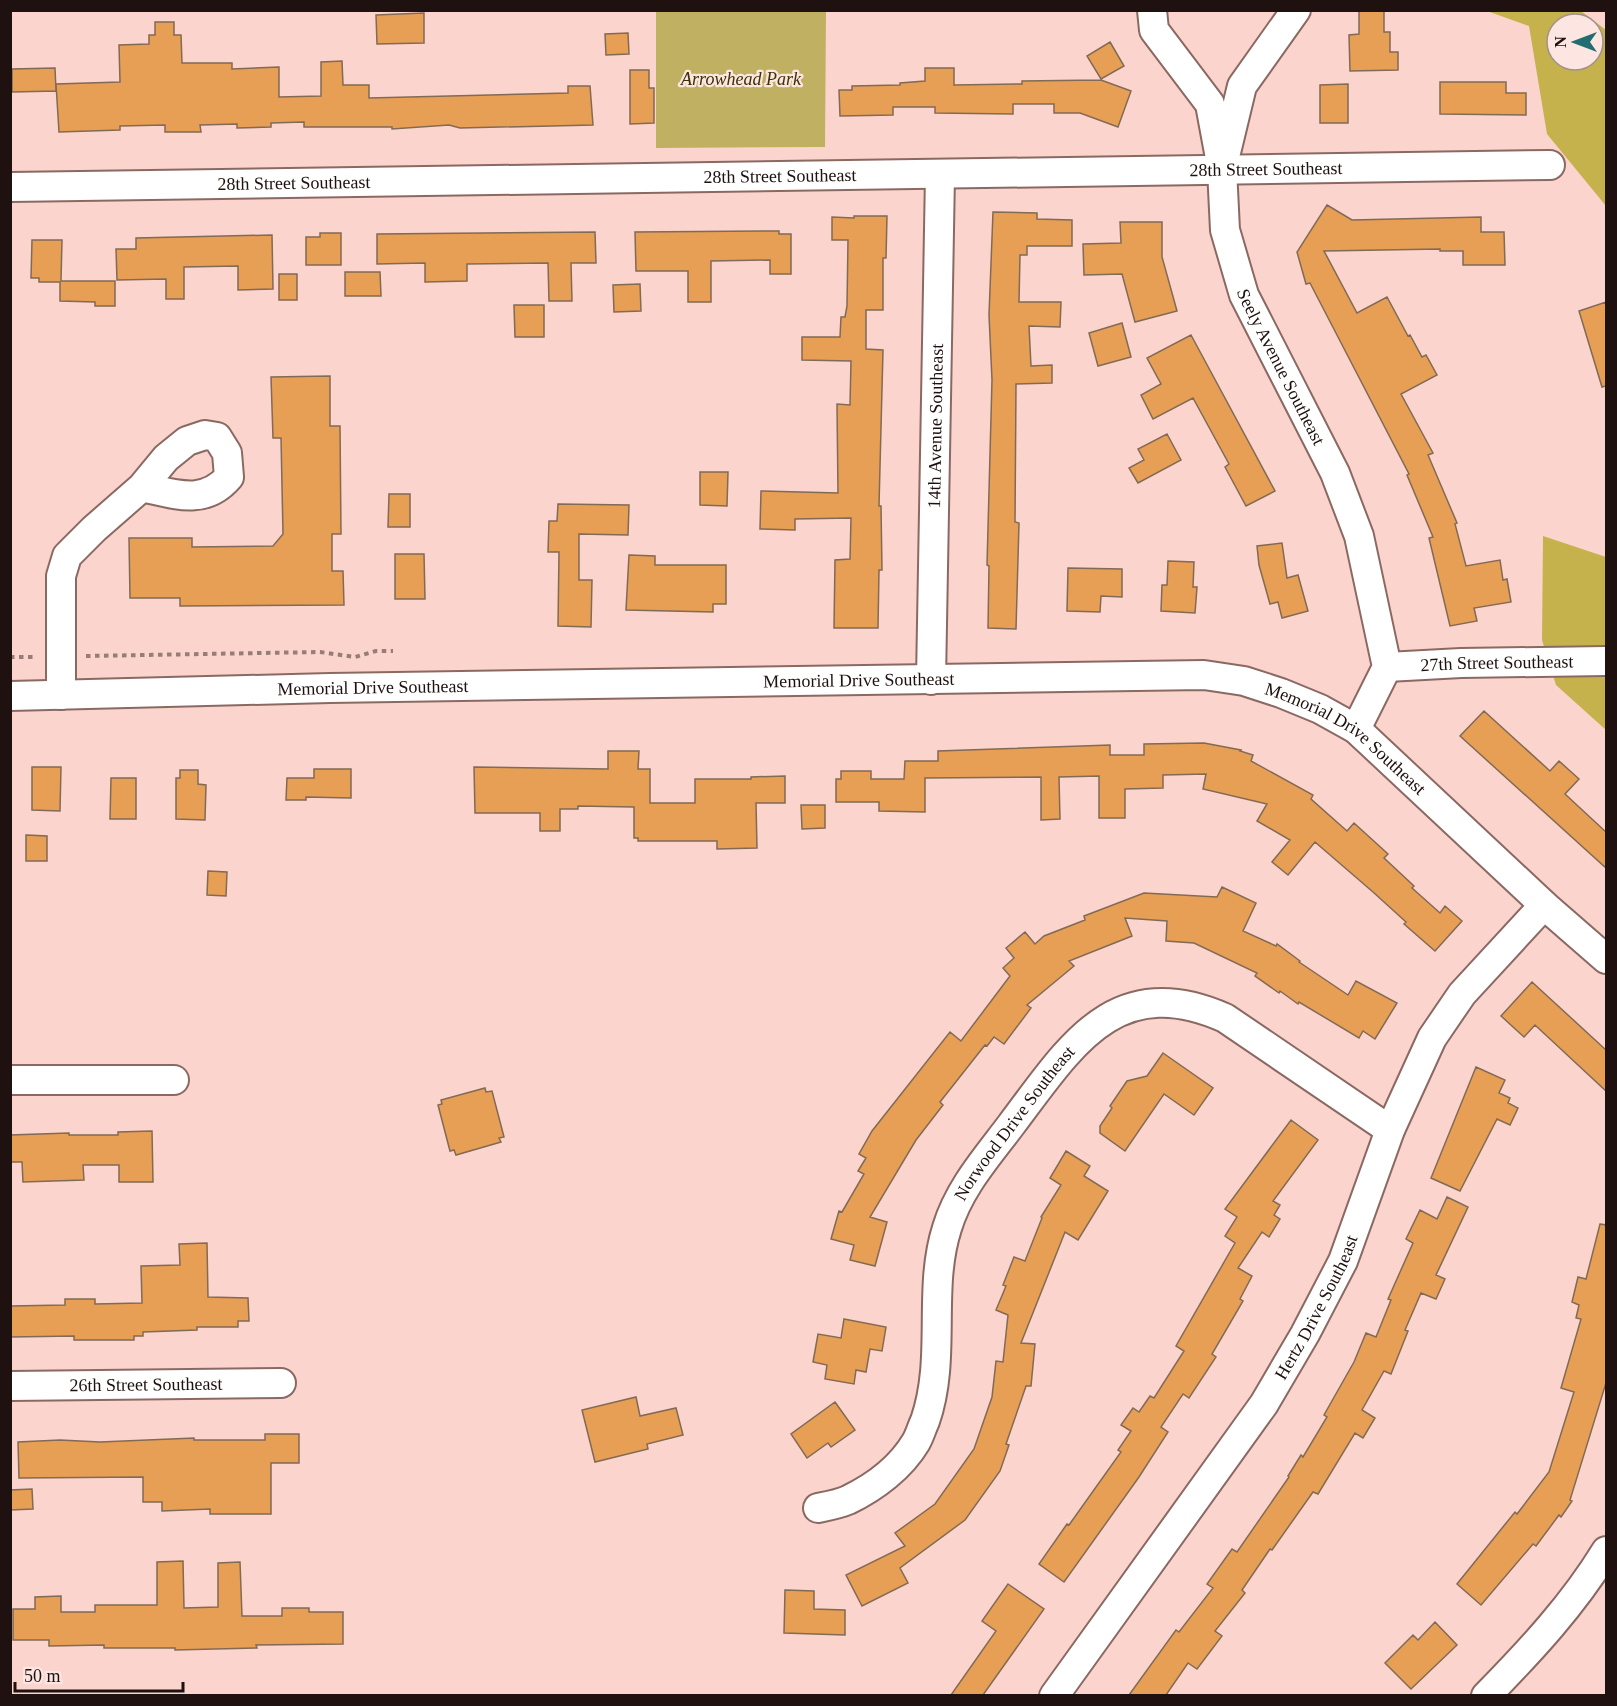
<svg xmlns="http://www.w3.org/2000/svg" width="1617" height="1706" font-family="'Times New Roman',serif">
  <style>
    .green { fill: #c0b162 }
    .forest { fill: #c5b24c; fill-rule: evenodd }
    .building { fill: #e79f56; stroke: #826a54; stroke-width: 1.5 }
    .lines { fill: none; stroke-linecap: round; stroke-linejoin: round }
    .minor-casing { stroke: #8b6963; stroke-width: 32 }
    .path { stroke: #977c77; stroke-width: 4; stroke-dasharray: 4.5 4.5; stroke-linecap: butt }
    .minor { stroke: #fff; stroke-width: 28 }
    .labels { text-anchor: middle; stroke-width: 4.5; stroke-linejoin: round; paint-order: stroke }
    .park-label { font-size: 18px; font-style: italic; fill: #3b3306; stroke: #fde5e1 }
    .street-label { font-size: 18px; fill: #1e110f; stroke: #fde5e1 }
  </style>
  <rect width="100%" height="100%" fill="#fad4cd"/>
  <path class="green" d="M 656,11 L 826,11 L 825,147 L 656,148 Z"/>
  <path class="forest" d="M 1487,11 L 1581,11 L 1606,30 L 1606,206 L 1547,134 L 1529,26 ZM 1557,24 L 1593,24 L 1593,60 L 1557,60 Z
    M 1543,536 L 1606,557 L 1606,730 L 1556,685 L 1542,640 Z"/>
  <path class="building" d="M 1359,10 L 1384,10 L 1384,32 L 1390,32 L 1390,52 L 1398,52 L 1398,70 L 1350,71 L 1349,35 L 1359,34 Z
    M 424,13 L 424,43 L 377,44 L 376,15 Z
    M 155,22 L 174,22 L 174,35 L 181,35 L 182,63 L 232,63 L 232,69 L 279,67 L 279,97 L 321,96 L 321,62 L 342,61 L 343,85 L 369,85 L 369,98 L 568,93 L 568,86 L 590,86 L 593,125 L 460,128 L 449,125 L 392,129 L 392,127 L 304,127 L 304,122 L 271,123 L 271,127 L 237,128 L 237,124 L 200,125 L 201,132 L 165,132 L 165,125 L 120,126 L 120,130 L 59,132 L 56,84 L 120,82 L 119,45 L 149,44 L 149,35 L 155,35 Z
    M 628,33 L 629,54 L 606,55 L 605,34 Z
    M 1110,42 L 1124,66 L 1101,79 L 1087,56 Z
    M 55,68 L 56,91 L 12,92 L 12,69 Z
    M 925,68 L 954,68 L 954,85 L 1022,84 L 1022,81 L 1101,80 L 1131,91 L 1118,127 L 1080,113 L 1054,113 L 1054,104 L 1013,104 L 1013,114 L 935,113 L 935,107 L 893,107 L 893,115 L 840,116 L 839,90 L 852,90 L 852,86 L 900,85 L 900,83 L 925,81 Z
    M 630,70 L 649,70 L 649,88 L 654,88 L 654,123 L 630,124 Z
    M 1440,82 L 1506,82 L 1506,93 L 1526,93 L 1526,115 L 1440,114 Z
    M 1348,84 L 1348,123 L 1320,123 L 1320,85 Z
    M 1327,205 L 1352,220 L 1481,217 L 1481,232 L 1504,232 L 1505,265 L 1463,265 L 1463,251 L 1440,251 L 1440,249 L 1324,251 L 1357,313 L 1387,297 L 1408,336 L 1410,335 L 1422,357 L 1426,355 L 1437,375 L 1401,394 L 1433,453 L 1428,455 L 1457,523 L 1455,524 L 1466,566 L 1500,560 L 1503,580 L 1507,579 L 1511,602 L 1474,608 L 1477,621 L 1450,626 L 1429,538 L 1433,537 L 1407,475 L 1409,474 L 1310,283 L 1306,284 L 1297,252 Z
    M 993,212 L 1037,213 L 1037,219 L 1072,220 L 1072,246 L 1027,246 L 1027,255 L 1020,255 L 1019,302 L 1061,302 L 1060,327 L 1029,326 L 1031,366 L 1052,365 L 1052,383 L 1016,384 L 1015,522 L 1019,523 L 1016,629 L 988,628 L 989,566 L 987,565 L 992,380 L 989,315 Z
    M 854,216 L 887,216 L 886,258 L 883,258 L 883,310 L 866,310 L 866,349 L 883,350 L 879,506 L 881,506 L 882,570 L 879,570 L 878,628 L 834,628 L 835,560 L 850,559 L 851,518 L 795,519 L 795,530 L 760,529 L 761,491 L 838,493 L 837,404 L 850,405 L 851,361 L 802,360 L 802,337 L 840,337 L 841,317 L 845,317 L 847,306 L 848,240 L 832,240 L 832,217 L 854,218 Z
    M 1120,222 L 1162,222 L 1162,257 L 1177,311 L 1135,322 L 1122,274 L 1084,275 L 1083,244 L 1121,243 Z
    M 779,231 L 779,234 L 791,234 L 791,274 L 770,274 L 770,260 L 711,261 L 711,302 L 688,302 L 688,271 L 636,271 L 635,232 Z
    M 595,232 L 596,263 L 571,263 L 572,301 L 549,301 L 548,263 L 467,264 L 467,281 L 425,282 L 425,263 L 377,264 L 377,234 Z
    M 320,233 L 341,233 L 341,265 L 306,265 L 306,237 L 320,237 Z
    M 272,235 L 273,289 L 238,290 L 238,266 L 184,267 L 184,299 L 166,299 L 166,279 L 117,280 L 116,249 L 136,249 L 136,238 Z
    M 32,240 L 62,240 L 61,281 L 115,281 L 115,306 L 95,306 L 95,302 L 60,301 L 60,282 L 39,282 L 39,278 L 31,278 Z
    M 345,272 L 380,272 L 381,296 L 345,296 Z
    M 279,274 L 297,274 L 297,300 L 279,300 Z
    M 640,284 L 641,311 L 614,312 L 613,285 Z
    M 1606,302 L 1606,386 L 1602,387 L 1579,311 Z
    M 514,305 L 544,305 L 544,337 L 515,337 Z
    M 1122,323 L 1131,357 L 1098,366 L 1089,333 Z
    M 1191,335 L 1275,491 L 1246,506 L 1225,467 L 1229,464 L 1193,398 L 1153,419 L 1141,395 L 1161,384 L 1147,358 Z
    M 330,376 L 330,426 L 340,426 L 341,534 L 332,534 L 332,571 L 343,571 L 344,605 L 180,606 L 180,598 L 130,598 L 129,538 L 192,538 L 192,547 L 273,546 L 283,534 L 281,438 L 273,438 L 271,377 Z
    M 1167,434 L 1181,460 L 1138,483 L 1129,468 L 1144,460 L 1138,449 Z
    M 700,472 L 728,472 L 727,506 L 700,505 Z
    M 389,494 L 410,494 L 410,527 L 388,527 Z
    M 558,504 L 629,505 L 628,535 L 579,534 L 579,580 L 592,580 L 591,627 L 558,626 L 559,552 L 548,552 L 549,521 L 557,521 Z
    M 1282,543 L 1287,578 L 1298,575 L 1308,611 L 1282,618 L 1278,602 L 1270,604 L 1259,565 L 1257,546 Z
    M 395,554 L 424,554 L 425,599 L 395,599 Z
    M 629,555 L 655,556 L 655,565 L 726,565 L 726,604 L 713,604 L 713,612 L 626,610 Z
    M 1168,561 L 1194,562 L 1193,587 L 1197,587 L 1195,613 L 1161,611 L 1162,585 L 1167,585 Z
    M 1068,568 L 1122,569 L 1122,597 L 1101,596 L 1100,612 L 1067,611 Z
    M 1484,711 L 1550,771 L 1559,761 L 1579,779 L 1565,794 L 1606,832 L 1606,868 L 1460,736 Z
    M 1204,743 L 1241,750 L 1240,751 L 1253,755 L 1251,761 L 1313,795 L 1311,799 L 1347,831 L 1354,823 L 1388,854 L 1384,858 L 1414,886 L 1412,888 L 1440,913 L 1445,906 L 1462,921 L 1435,951 L 1404,924 L 1406,922 L 1373,892 L 1315,842 L 1288,875 L 1272,862 L 1290,840 L 1257,821 L 1267,804 L 1203,789 L 1206,774 L 1163,775 L 1163,788 L 1125,789 L 1125,818 L 1099,818 L 1099,776 L 1059,777 L 1060,819 L 1041,820 L 1041,777 L 925,778 L 925,812 L 879,811 L 879,802 L 836,802 L 836,779 L 841,779 L 841,771 L 871,771 L 871,779 L 904,779 L 905,761 L 938,761 L 938,751 L 1110,745 L 1110,755 L 1144,755 L 1144,744 Z
    M 608,751 L 639,751 L 638,769 L 650,769 L 650,803 L 695,803 L 695,779 L 751,779 L 751,777 L 785,776 L 785,803 L 756,803 L 757,848 L 717,849 L 717,841 L 638,841 L 638,838 L 634,838 L 634,807 L 578,806 L 578,809 L 560,809 L 560,831 L 540,831 L 540,813 L 475,813 L 474,767 L 608,769 Z
    M 32,767 L 61,767 L 60,811 L 32,810 Z
    M 314,769 L 351,769 L 351,798 L 306,797 L 306,800 L 286,800 L 287,778 L 314,778 Z
    M 180,770 L 198,770 L 198,784 L 206,785 L 205,820 L 176,819 L 176,778 L 180,778 Z
    M 111,778 L 136,778 L 136,819 L 110,819 Z
    M 801,805 L 825,805 L 825,828 L 802,829 Z
    M 26,835 L 47,836 L 47,861 L 26,861 Z
    M 208,871 L 227,872 L 226,896 L 207,895 Z
    M 1222,887 L 1256,903 L 1243,931 L 1276,946 L 1277,944 L 1300,961 L 1299,962 L 1348,995 L 1356,981 L 1397,1003 L 1375,1039 L 1363,1031 L 1359,1038 L 1299,1002 L 1298,1004 L 1280,991 L 1279,993 L 1255,976 L 1257,973 L 1194,943 L 1166,941 L 1167,921 L 1125,918 L 1132,936 L 1069,961 L 1074,966 L 1027,1005 L 1031,1008 L 1004,1044 L 994,1037 L 987,1046 L 985,1045 L 940,1102 L 943,1105 L 916,1140 L 870,1217 L 887,1222 L 875,1266 L 850,1260 L 854,1245 L 831,1239 L 839,1211 L 842,1212 L 864,1174 L 858,1171 L 866,1158 L 859,1154 L 872,1131 L 950,1032 L 961,1041 L 1010,976 L 1003,968 L 1014,958 L 1006,948 L 1025,932 L 1035,944 L 1044,936 L 1085,920 L 1084,916 L 1144,893 L 1217,897 Z
    M 1532,982 L 1606,1050 L 1606,1091 L 1535,1025 L 1524,1037 L 1501,1016 Z
    M 1163,1053 L 1213,1088 L 1194,1115 L 1164,1094 L 1125,1151 L 1100,1133 L 1100,1126 L 1112,1108 L 1110,1106 L 1127,1081 L 1147,1076 Z
    M 1476,1067 L 1505,1080 L 1499,1093 L 1510,1098 L 1508,1103 L 1518,1108 L 1510,1125 L 1497,1119 L 1460,1191 L 1431,1178 Z
    M 485,1088 L 486,1092 L 492,1091 L 504,1137 L 499,1138 L 501,1142 L 456,1155 L 454,1150 L 450,1151 L 438,1105 L 442,1104 L 441,1100 Z
    M 1291,1120 L 1318,1140 L 1273,1201 L 1280,1205 L 1274,1215 L 1280,1219 L 1269,1237 L 1262,1232 L 1238,1268 L 1252,1276 L 1240,1299 L 1243,1301 L 1212,1354 L 1216,1357 L 1189,1398 L 1183,1394 L 1161,1427 L 1168,1432 L 1139,1477 L 1064,1582 L 1039,1564 L 1067,1524 L 1069,1525 L 1121,1452 L 1118,1450 L 1131,1431 L 1121,1425 L 1133,1408 L 1139,1412 L 1150,1396 L 1154,1398 L 1184,1351 L 1176,1346 L 1235,1243 L 1225,1236 L 1237,1217 L 1225,1209 Z
    M 152,1131 L 153,1182 L 119,1182 L 119,1165 L 83,1165 L 84,1180 L 23,1182 L 22,1162 L 10,1162 L 10,1135 L 69,1133 L 69,1135 L 118,1135 L 118,1132 Z
    M 1066,1151 L 1090,1166 L 1084,1176 L 1108,1191 L 1078,1240 L 1065,1232 L 1021,1343 L 1035,1344 L 1031,1386 L 1026,1386 L 1006,1444 L 1009,1445 L 1000,1471 L 965,1520 L 900,1568 L 908,1583 L 862,1606 L 846,1575 L 905,1546 L 895,1533 L 935,1504 L 974,1449 L 992,1397 L 996,1361 L 1003,1362 L 1008,1315 L 996,1310 L 1006,1286 L 1003,1285 L 1014,1257 L 1025,1261 L 1042,1218 L 1041,1217 L 1061,1185 L 1050,1178 Z
    M 1447,1197 L 1468,1207 L 1436,1275 L 1445,1279 L 1436,1299 L 1421,1293 L 1405,1330 L 1408,1331 L 1391,1374 L 1384,1371 L 1362,1410 L 1375,1418 L 1363,1438 L 1355,1433 L 1318,1494 L 1313,1492 L 1272,1550 L 1270,1549 L 1242,1590 L 1245,1593 L 1215,1631 L 1222,1636 L 1197,1669 L 1188,1663 L 1166,1695 L 1129,1695 L 1176,1630 L 1179,1632 L 1213,1588 L 1207,1584 L 1232,1549 L 1237,1552 L 1289,1477 L 1288,1476 L 1301,1455 L 1303,1457 L 1327,1417 L 1324,1415 L 1354,1362 L 1366,1333 L 1376,1337 L 1391,1300 L 1388,1299 L 1413,1243 L 1406,1239 L 1420,1210 L 1437,1219 Z
    M 1600,1224 L 1606,1225 L 1606,1383 L 1570,1500 L 1572,1501 L 1561,1517 L 1559,1515 L 1536,1546 L 1533,1544 L 1481,1605 L 1457,1584 L 1515,1512 L 1517,1514 L 1549,1472 L 1574,1392 L 1561,1388 L 1581,1319 L 1576,1318 L 1579,1305 L 1572,1302 L 1578,1277 L 1586,1279 Z
    M 207,1243 L 208,1297 L 248,1298 L 249,1321 L 238,1321 L 238,1327 L 197,1327 L 197,1330 L 143,1332 L 143,1336 L 134,1336 L 134,1340 L 74,1340 L 74,1336 L 11,1337 L 11,1306 L 65,1305 L 65,1299 L 95,1299 L 95,1304 L 142,1303 L 141,1266 L 180,1265 L 179,1244 Z
    M 844,1319 L 886,1327 L 882,1351 L 870,1349 L 866,1372 L 856,1370 L 854,1384 L 825,1379 L 827,1365 L 813,1362 L 818,1334 L 841,1338 Z
    M 636,1397 L 640,1416 L 676,1408 L 683,1435 L 647,1444 L 648,1449 L 595,1462 L 582,1410 Z
    M 835,1402 L 855,1430 L 831,1447 L 828,1443 L 807,1458 L 791,1434 Z
    M 265,1434 L 299,1434 L 299,1463 L 271,1463 L 271,1514 L 210,1514 L 210,1509 L 162,1511 L 162,1502 L 143,1502 L 143,1477 L 19,1478 L 18,1442 L 60,1440 L 100,1442 L 194,1438 L 194,1440 L 265,1440 Z
    M 32,1489 L 33,1509 L 10,1510 L 10,1490 Z
    M 183,1561 L 184,1608 L 218,1607 L 218,1563 L 240,1562 L 242,1616 L 282,1616 L 282,1608 L 309,1608 L 309,1612 L 343,1612 L 343,1644 L 256,1645 L 257,1648 L 175,1650 L 175,1648 L 104,1648 L 104,1645 L 49,1646 L 49,1640 L 13,1640 L 13,1609 L 35,1609 L 35,1597 L 61,1596 L 61,1612 L 95,1612 L 95,1605 L 157,1605 L 157,1562 Z
    M 1008,1584 L 1044,1609 L 983,1695 L 951,1695 L 996,1631 L 982,1621 Z
    M 785,1590 L 814,1591 L 814,1609 L 845,1610 L 845,1635 L 784,1633 Z
    M 1435,1622 L 1457,1645 L 1411,1689 L 1385,1663 L 1413,1635 L 1418,1640 Z"/>
  <g class="lines">
    <defs>
      <g id="minor">
        <path d="M 1152,10 L 1154,30 L 1210,104 L 1220,158"/>
        <path id="s1" d="M 1296,10 L 1242,86 L 1222,169 L 1225,230 L 1244,295 L 1335,473 L 1359,536 L 1387,667 L 1356,729"/>
        <path id="s2" d="M 10,187 L 1550,165"/>
        <path id="s3" d="M 1387,667 L 1461,663 L 1606,661"/>
        <path id="s4" d="M 931,680 L 940,174"/>
        <path d="M 61,695 L 61,576 L 67,556 L 94,529 L 142,487 L 166,458 L 187,441 L 205,435 L 217,437 L 227,453 L 229,477 C 204,506 175,494 142,487"/>
        <path id="s5" d="M 10,696 L 330,688 L 1204,675 L 1244,681 L 1281,693 L 1320,709 L 1356,729 L 1544,905 L 1606,959"/>
        <path d="M 10,1080 L 174,1080"/>
        <path id="s6" d="M 10,1386 L 281,1383"/>
        <path id="s7" d="M 818,1508 C 828,1506 839,1504 848,1500 C 875,1487 901,1467 916,1442 C 920,1435 922,1427 925,1421 C 947,1358 927,1290 947,1228 C 959,1188 987,1157 1011,1125 C 1070,1047 1115,969 1225,1018 L 1390,1130"/>
        <path id="s8" d="M 1054,1696 L 1264,1404 L 1305,1334 L 1343,1261 L 1390,1130 L 1432,1038 L 1462,994 L 1544,905"/>
        <path d="M 1486,1696 C 1531,1650 1573,1605 1606,1551"/>
      </g>
    </defs>
    <use href="#minor" class="minor-casing"/>
    <path class="path" d="M 86,656 L 320,652 L 355,657 L 376,651 L 393,651
      M 10,657 L 37,657"/>
    <use href="#minor" class="minor"/>
  </g>
  <g class="labels">
    <g class="park-label">
      <text x="741" y="85">Arrowhead Park</text>
    </g>
    <g class="street-label">
      <text dy="6" stroke="none"><textPath href="#s2" startOffset="1256">28th Street Southeast</textPath></text>
      <text dy="6" stroke="none"><textPath href="#s2" startOffset="770">28th Street Southeast</textPath></text>
      <text dy="6" stroke="none"><textPath href="#s2" startOffset="284">28th Street Southeast</textPath></text>
      <text dy="6" stroke="none"><textPath href="#s1" startOffset="388">Seely Avenue Southeast</textPath></text>
      <text dy="6" stroke="none"><textPath href="#s4" startOffset="254">14th Avenue Southeast</textPath></text>
      <text dy="6" stroke="none"><textPath href="#s3" startOffset="110">27th Street Southeast</textPath></text>
      <text dy="6" stroke="none"><textPath href="#s5" startOffset="849">Memorial Drive Southeast</textPath></text>
      <text dy="6" stroke="none"><textPath href="#s5" startOffset="363">Memorial Drive Southeast</textPath></text>
      <text dy="6" stroke="none"><textPath href="#s5" startOffset="1353">Memorial Drive Southeast</textPath></text>
      <text dy="6" stroke="none"><textPath href="#s7" startOffset="465">Norwood Drive Southeast</textPath></text>
      <text dy="6" stroke="none"><textPath href="#s8" startOffset="470">Hertz Drive Southeast</textPath></text>
      <text dy="6" stroke="none"><textPath href="#s6" startOffset="136">26th Street Southeast</textPath></text>
    </g>
  </g>
  <rect width="1617" height="1706" fill="none" stroke="#1e110f" stroke-width="24"/>
  <g transform="translate(1575 42) rotate(270)"><circle r="28" fill="#fde5e1" stroke="#a4908d" stroke-width="1.5"/>
  <path d="M0-4.5L10 22L0 15L-10 22Z" fill="#216d72"/>
  <text y="-9" font-size="16" font-weight="bold" text-anchor="middle" fill="#1e110f">N</text>
  </g>
  <path d="M15 1682v9h168v-9" fill="none" stroke="#1e110f" stroke-width="3"/>
  <text x="24" y="1682" font-size="18" fill="#1e110f" stroke="#fde5e1" stroke-width="4.5" paint-order="stroke">50 m</text>
</svg>
